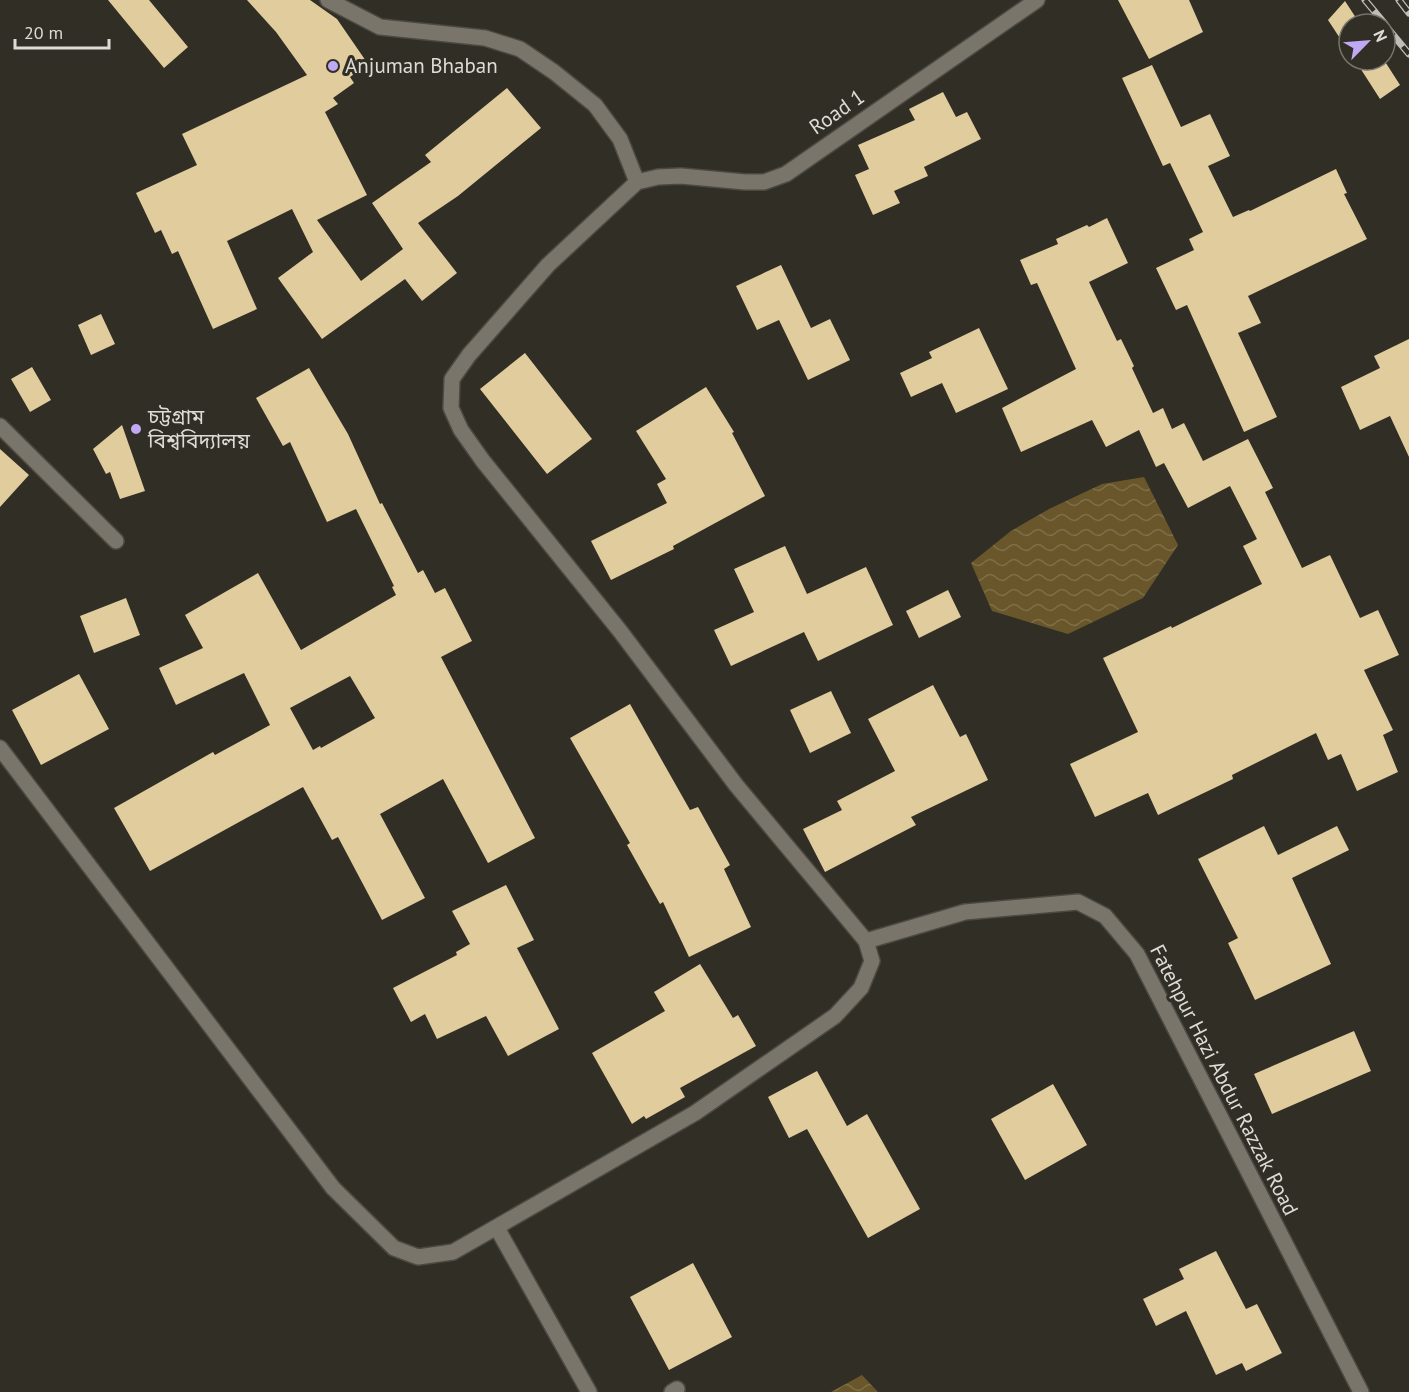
<svg xmlns="http://www.w3.org/2000/svg" width="1409" height="1392" font-family="'PT Sans','Noto Sans Bengali',sans-serif">
  <style>
    .water { fill: url(#water-waves) }
    .building { fill: #e0cc9d; fill-rule: evenodd }
    .lines { fill: none; stroke-linecap: round; stroke-linejoin: round }
    .service-casing { stroke: #4c4942; stroke-width: 18 }
    .minor-casing { stroke: #4c4942; stroke-width: 18 }
    .service { stroke: #7a756b; stroke-width: 15 }
    .minor { stroke: #7a756b; stroke-width: 15 }
    .rail-casing { stroke: #bfbdb7; stroke-width: 7 }
    .rail { stroke: #312e25; stroke-width: 4.5; stroke-dasharray: 14; stroke-linecap: butt }
    .poi-dot { fill: #bfa9f4; stroke: #312e25; stroke-width: 2 }
    .labels { text-anchor: middle; stroke-width: 6; stroke-linejoin: round; paint-order: stroke }
    .poi-label { font-size: 21px; fill: #dddbd5; stroke: #312e25; text-anchor: start }
    .street-label { font-size: 21px; fill: #dddbd5; stroke: #312e25 }
  </style>
  <defs>
    <pattern id="water-waves" width="16" height="10" patternUnits="userSpaceOnUse" patternTransform="scale(1.5)"><rect width="16" height="10" fill="#69572b"/><path d="M0 5q4-4 8 0t8 0" fill="none" stroke="#7e6f49"/></pattern>
  </defs>
  <rect width="100%" height="100%" fill="#312e25"/>
  <path class="water" d="M 1144,477 L 1178,545 L 1143,598 L 1068,634 L 992,611 L 971,563 L 1011,531 L 1049,509 L 1102,484 Z
    M 862,1375 L 878,1392 L 831,1392 Z"/>
  <path class="building" d="M 108,0 L 149,0 L 188,47 L 164,68 Z
    M 247,0 L 310,0 L 337,19 L 368,64 L 350,77 L 354,83 L 333,98 L 338,104 L 325,112 L 367,195 L 317,220 L 361,281 L 403,249 L 372,203 L 431,162 L 425,155 L 507,88 L 541,128 L 458,196 L 418,223 L 457,273 L 422,301 L 405,279 L 322,339 L 278,278 L 313,252 L 292,209 L 227,241 L 257,309 L 213,329 L 178,251 L 172,254 L 161,230 L 155,233 L 136,193 L 197,165 L 182,134 L 307,75 L 276,32 Z
    M 1118,0 L 1189,0 L 1203,32 L 1149,59 Z
    M 1345,1 L 1360,24 L 1349,24 L 1349,52 L 1328,20 Z
    M 1355,60 L 1384,60 L 1400,85 L 1380,99 Z
    M 1152,65 L 1181,127 L 1210,114 L 1230,156 L 1208,166 L 1233,217 L 1249,210 L 1250,211 L 1336,169 L 1347,193 L 1344,194 L 1367,239 L 1248,296 L 1261,323 L 1238,333 L 1277,417 L 1244,432 L 1187,305 L 1176,310 L 1156,268 L 1194,250 L 1189,239 L 1203,232 L 1170,163 L 1163,166 L 1122,78 Z
    M 943,92 L 956,117 L 967,112 L 981,139 L 924,167 L 928,176 L 894,191 L 900,203 L 873,215 L 855,175 L 869,169 L 858,145 L 915,120 L 909,109 Z
    M 1107,218 L 1128,263 L 1089,282 L 1117,341 L 1121,339 L 1134,366 L 1132,368 L 1153,413 L 1163,408 L 1172,429 L 1184,423 L 1203,461 L 1248,439 L 1273,488 L 1265,492 L 1302,568 L 1330,555 L 1360,618 L 1378,610 L 1399,655 L 1364,670 L 1393,730 L 1383,735 L 1398,772 L 1357,791 L 1341,754 L 1328,760 L 1316,733 L 1232,775 L 1233,779 L 1158,815 L 1148,793 L 1095,817 L 1070,764 L 1138,732 L 1103,658 L 1171,626 L 1172,628 L 1262,584 L 1243,546 L 1257,539 L 1230,486 L 1188,508 L 1164,463 L 1156,467 L 1139,430 L 1106,447 L 1092,420 L 1021,452 L 1002,408 L 1076,369 L 1037,283 L 1031,285 L 1020,260 L 1058,244 L 1056,239 L 1087,225 L 1089,227 Z
    M 781,265 L 811,328 L 830,319 L 850,360 L 808,380 L 779,320 L 757,330 L 736,286 Z
    M 101,314 L 115,344 L 91,355 L 78,325 Z
    M 979,328 L 1008,389 L 956,413 L 942,383 L 911,397 L 900,373 L 932,358 L 929,352 Z
    M 1409,339 L 1409,457 L 1390,416 L 1360,430 L 1341,387 L 1380,368 L 1374,356 Z
    M 525,353 L 592,439 L 547,474 L 480,389 Z
    M 32,367 L 51,400 L 30,412 L 11,379 Z
    M 309,368 L 348,434 L 380,504 L 382,503 L 418,573 L 423,570 L 435,593 L 445,588 L 472,641 L 441,657 L 535,838 L 488,863 L 443,779 L 380,814 L 425,898 L 382,920 L 338,837 L 332,840 L 303,787 L 150,871 L 114,808 L 213,752 L 215,755 L 270,725 L 244,673 L 176,705 L 159,668 L 203,648 L 185,615 L 258,573 L 301,650 L 396,595 L 392,587 L 394,586 L 356,509 L 327,522 L 290,442 L 283,446 L 256,398 ZM 350,676 L 375,718 L 321,748 L 320,746 L 313,750 L 290,708 Z
    M 706,387 L 734,432 L 732,433 L 765,496 L 673,546 L 674,549 L 611,580 L 591,541 L 667,503 L 657,484 L 666,479 L 636,431 Z
    M 122,425 L 145,491 L 120,499 L 110,472 L 106,474 L 93,449 Z
    M 0,449 L 29,475 L 0,507 Z
    M 785,546 L 807,594 L 866,567 L 893,625 L 818,661 L 804,632 L 731,666 L 714,630 L 754,612 L 734,569 Z
    M 948,590 L 961,617 L 919,638 L 906,611 Z
    M 126,598 L 140,635 L 94,653 L 80,616 Z
    M 79,674 L 109,729 L 41,765 L 12,710 Z
    M 933,685 L 960,737 L 966,734 L 988,780 L 911,817 L 916,825 L 825,872 L 803,829 L 842,810 L 837,801 L 895,771 L 868,719 Z
    M 831,691 L 851,733 L 810,753 L 790,710 Z
    M 630,704 L 690,810 L 698,807 L 730,865 L 724,869 L 751,927 L 689,957 L 663,902 L 660,904 L 627,845 L 630,843 L 570,738 Z
    M 1264,826 L 1278,855 L 1337,826 L 1349,850 L 1292,878 L 1331,964 L 1255,1000 L 1228,943 L 1238,938 L 1198,859 Z
    M 506,885 L 534,940 L 517,948 L 559,1029 L 508,1056 L 486,1016 L 437,1039 L 425,1014 L 411,1022 L 393,988 L 457,955 L 456,952 L 470,944 L 452,911 Z
    M 700,964 L 733,1018 L 738,1015 L 756,1046 L 680,1088 L 685,1097 L 646,1119 L 644,1116 L 632,1124 L 592,1053 L 665,1011 L 654,992 Z
    M 1354,1031 L 1371,1071 L 1272,1114 L 1254,1074 Z
    M 817,1071 L 847,1126 L 867,1114 L 920,1209 L 868,1238 L 807,1129 L 789,1138 L 768,1097 Z
    M 1053,1084 L 1087,1145 L 1025,1180 L 991,1119 Z
    M 1216,1251 L 1246,1309 L 1257,1304 L 1282,1353 L 1246,1371 L 1242,1363 L 1216,1375 L 1186,1311 L 1156,1326 L 1143,1299 L 1184,1279 L 1179,1269 Z
    M 693,1263 L 732,1337 L 669,1370 L 630,1297 Z"/>
  <g class="lines">
    <defs>
      <path id="service" d="M 0,426 L 116,541"/>
      <path id="minor" d="M 328,0 L 380,27 L 485,38 L 520,49 L 554,72 L 595,105 L 620,139 L 637,182
        M 637,182 L 658,177 L 681,176 L 745,182 L 764,182 L 786,174 L 1037,0
        M 0,748 L 333,1188 L 394,1248 L 418,1257 L 453,1252 L 695,1113 L 835,1016 L 861,988 L 872,961 L 866,941 L 736,785 L 620,631 L 483,461 L 461,430 L 451,408 L 452,379 L 469,355 L 548,265 L 637,182
        M 866,941 L 965,912 L 1078,902 L 1105,916 L 1137,954 L 1361,1392
        M 497,1228 L 589,1392
        M 672,1392 L 677,1389"/>
    </defs>
    <use href="#service" class="service-casing"/>
    <use href="#minor" class="minor-casing"/>
    <use href="#service" class="service"/>
    <use href="#minor" class="minor"/>
    <defs>
      <path id="rail" d="M 1365,0 L 1385,24
        M 1399,0 L 1409,13
        M 1385,25 L 1409,54"/>
    </defs>
    <use href="#rail" class="rail-casing"/>
    <use href="#rail" class="rail"/>
  </g>
  <g class="poi-dot">
    <circle cx="333" cy="66" r="6"/>
    <circle cx="136" cy="429" r="6"/>
  </g>
  <g class="labels">
    <g class="poi-label">
      <text x="345" y="73">Anjuman Bhaban</text>
      <text x="148" y="424">চট্টগ্রাম<tspan x="148" dy="24">বিশ্ববিদ্যালয়</tspan></text>
    </g>
    <g class="street-label">
      <text transform="translate(837 112) rotate(-35)" y="7">Road 1</text>
      <text transform="translate(1224 1080) rotate(63)" y="7">Fatehpur Hazi Abdur Razzak Road</text>
    </g>
  </g>
  <g transform="translate(1367 42) rotate(65)"><circle r="28" fill="#312e25" stroke="#76736b" stroke-width="1.5"/>
  <path d="M0-4.5L10 22L0 15L-10 22Z" fill="#bfa9f4"/>
  <text y="-9" font-size="16" font-weight="bold" text-anchor="middle" fill="#dddbd5">N</text>
  </g>
  <path d="M15 39v9h94v-9" fill="none" stroke="#dddbd5" stroke-width="3"/>
  <text x="24" y="39" font-size="18" fill="#dddbd5" stroke="#312e25" stroke-width="4.5" paint-order="stroke">20 m</text>
</svg>
